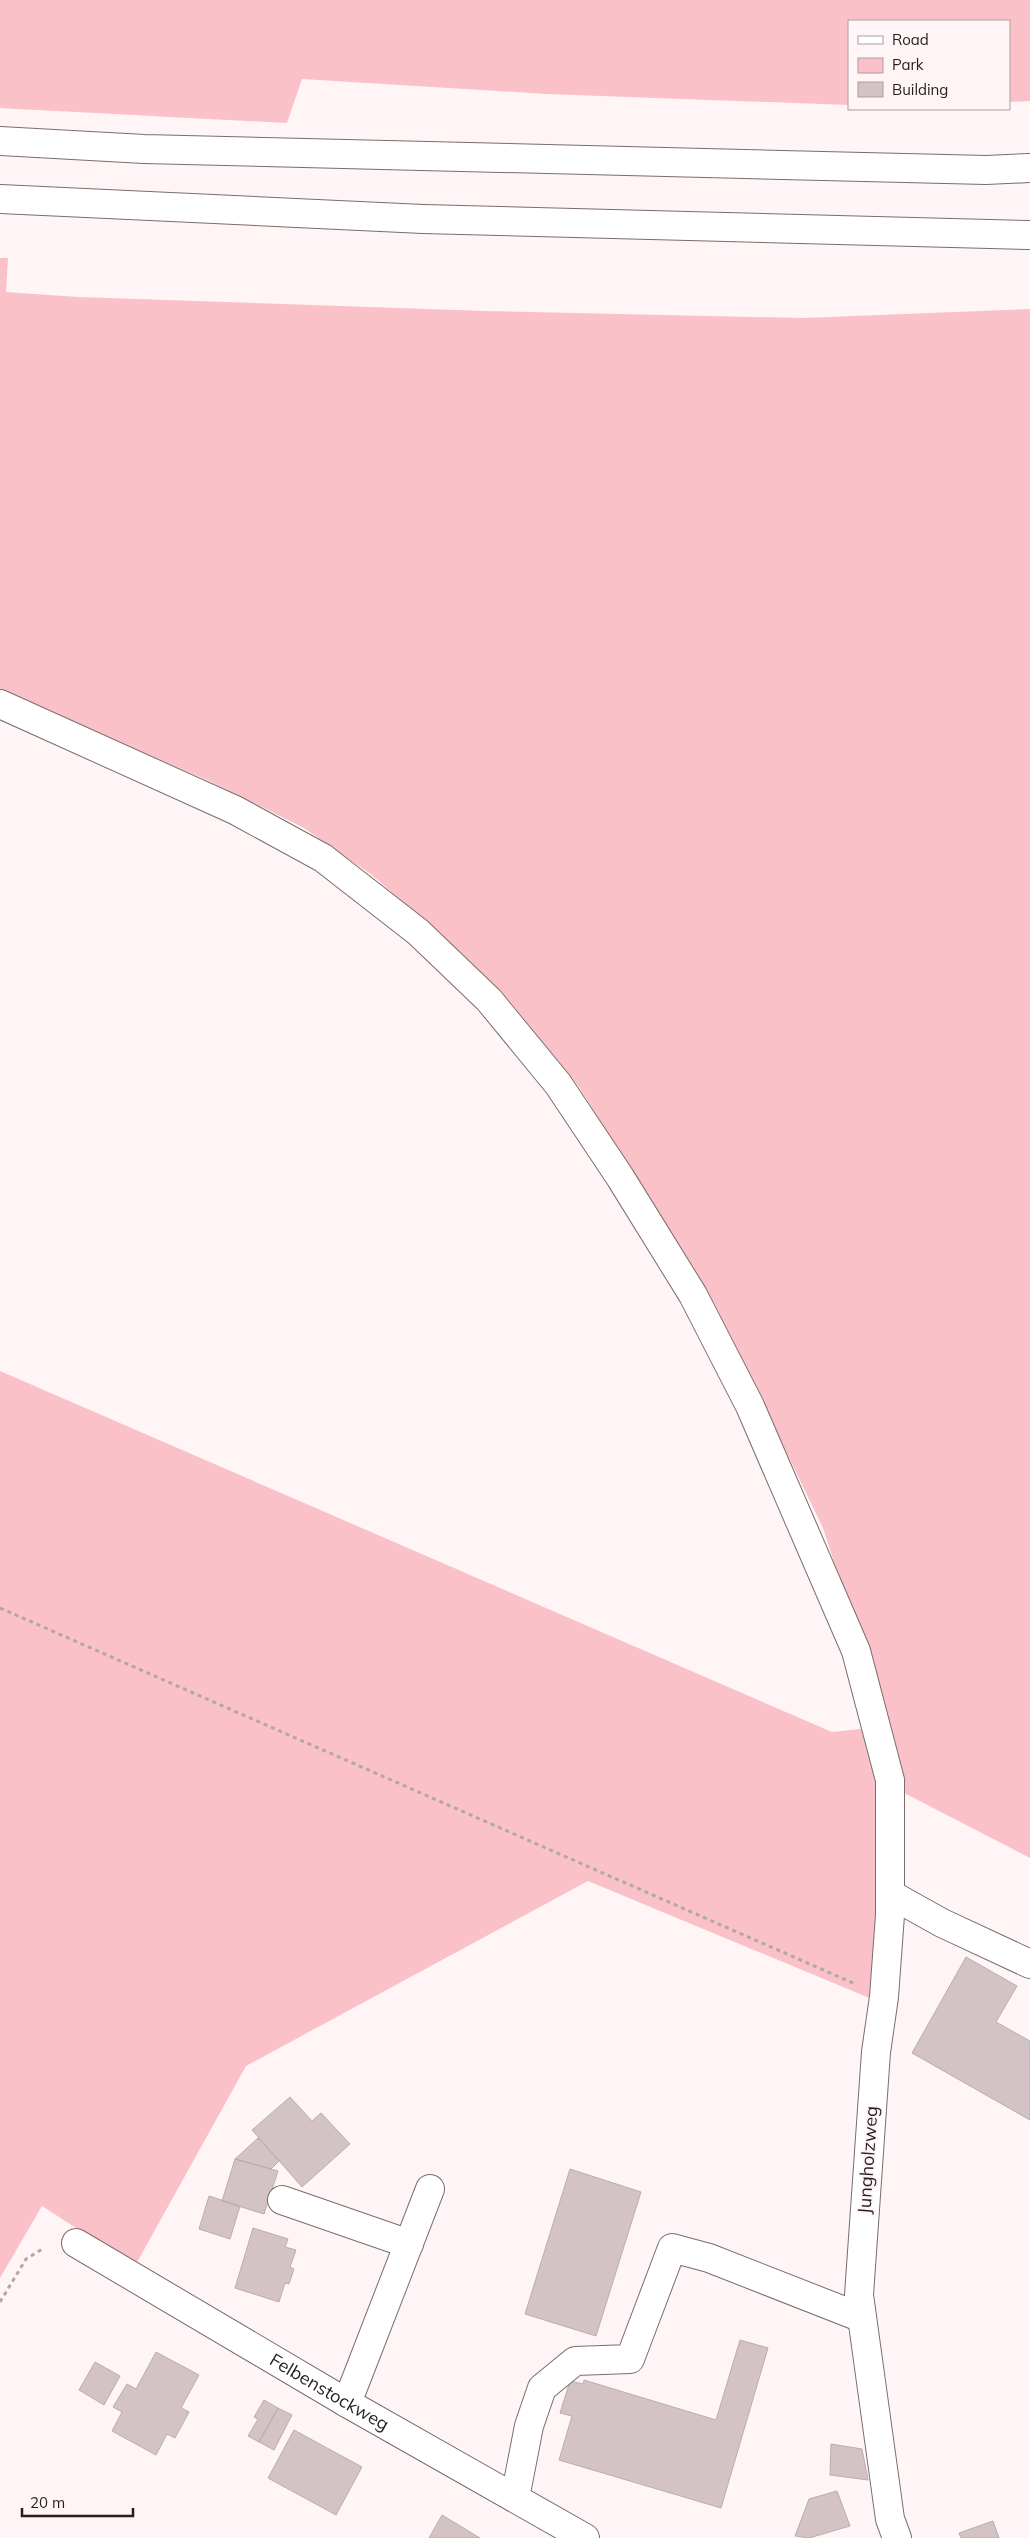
<svg xmlns="http://www.w3.org/2000/svg" width="1030" height="2538" font-family="Mulish,sans-serif">
  <style>
    .green { fill: #fac2c8 }
    .building { fill: #d3c3c4; stroke: #bbacad }
    .lines { fill: none; stroke-linecap: round; stroke-linejoin: round }
    .minor-casing { stroke: #7a6c6d; stroke-width: 30 }
    .highway-casing { stroke: #7a6c6d; stroke-width: 30 }
    .path { stroke: #afa7a8; stroke-width: 3; stroke-dasharray: 4 4; stroke-linecap: butt }
    .minor { stroke: #fff; stroke-width: 28 }
    .highway { stroke: #fff; stroke-width: 28 }
    .labels { text-anchor: middle; stroke-width: 4; stroke-linejoin: round; paint-order: stroke }
    .street-label { font-size: 18px; fill: #241e1e; stroke: #fff5f6 }
  </style>
  <rect width="100%" height="100%" fill="#fff5f6"/>
  <path class="green" d="M 0,0 L 1030,0 L 1030,101 L 1009,102 L 1009,21 L 849,21 L 849,105 L 547,94 L 302,79 L 287,123 L 0,108 Z
    M 0,258 L 8,258 L 6,292 L 78,297 L 485,311 L 803,318 L 1030,309 L 1030,1858 L 877,1779 L 879,2002 L 588,1881 L 246,2066 L 135,2266 L 42,2206 L 0,2278 L 0,1371 L 832,1732 L 887,1726 L 823,1528 L 714,1303 L 579,1087 L 512,1004 L 439,934 L 372,875 L 304,828 L 207,780 L 0,692 Z"/>
  <path class="building" d="M 966,1957 L 1017,1986 L 996,2022 L 1030,2041 L 1030,2120 L 912,2053 Z
    M 290,2097 L 312,2121 L 321,2113 L 350,2144 L 302,2187 L 252,2130 Z
    M 258,2138 L 279,2161 L 271,2169 L 235,2159 Z
    M 235,2159 L 278,2171 L 264,2214 L 222,2201 Z
    M 570,2169 L 641,2192 L 596,2336 L 525,2314 Z
    M 209,2196 L 240,2206 L 230,2239 L 199,2229 Z
    M 253,2228 L 288,2239 L 285,2247 L 296,2250 L 290,2267 L 294,2269 L 289,2284 L 285,2283 L 279,2302 L 235,2288 Z
    M 740,2340 L 768,2348 L 721,2508 L 559,2460 L 572,2416 L 560,2413 L 570,2381 L 583,2384 L 584,2380 L 716,2420 Z
    M 156,2352 L 199,2375 L 181,2408 L 189,2412 L 175,2438 L 167,2434 L 156,2455 L 112,2431 L 122,2412 L 113,2407 L 127,2384 L 136,2389 Z
    M 95,2362 L 120,2376 L 104,2405 L 79,2390 Z
    M 264,2400 L 278,2408 L 259,2442 L 248,2436 L 258,2419 L 254,2417 Z
    M 278,2408 L 292,2415 L 274,2450 L 259,2442 Z
    M 294,2430 L 362,2467 L 336,2515 L 268,2478 Z
    M 831,2444 L 862,2449 L 868,2480 L 830,2475 Z
    M 837,2491 L 850,2526 L 809,2538 L 795,2536 L 809,2499 Z
    M 442,2515 L 480,2538 L 429,2538 Z
    M 993,2521 L 999,2538 L 961,2538 L 959,2533 Z"/>
  <g class="lines">
    <defs>
      <g id="minor">
        <path d="M 0,704 L 235,810 L 323,858 L 418,932 L 489,1000 L 558,1084 L 620,1177 L 693,1295 L 750,1406 L 856,1651 L 890,1780 L 890,1915 L 884,1997 L 876,2052 L 859,2295 L 890,2519 L 897,2538"/>
        <path d="M 890,1894 L 942,1923 L 1030,1964"/>
        <path d="M 282,2200 L 409,2244"/>
        <path id="s1" d="M 76,2243 L 347,2403 L 585,2538"/>
        <path d="M 347,2403 L 430,2189"/>
        <path d="M 515,2498 L 529,2426 L 542,2388 L 575,2361 L 630,2359 L 672,2248 L 709,2258 L 862,2318"/>
      </g>
      <path id="highway" d="M 0,141 L 144,149 L 986,170 L 1030,168
        M 0,199 L 423,219 L 1030,235"/>
    </defs>
    <use href="#minor" class="minor-casing"/>
    <use href="#highway" class="highway-casing"/>
    <path class="path" d="M 0,1608 L 853,1983
      M 0,2302 L 26,2259 L 44,2248"/>
    <use href="#minor" class="minor"/>
    <use href="#highway" class="highway"/>
  </g>
  <g class="labels">
    <g class="street-label">
      <text transform="translate(868 2160) rotate(-86)" y="6">Jungholzweg</text>
      <text dy="6" stroke="none"><textPath href="#s1" startOffset="294">Felbenstockweg</textPath></text>
    </g>
  </g>
  <rect x="848" y="20" width="162" height="90" fill="#fff5f6" stroke="#a79fa0"/>
  <rect x="858" y="36" width="25" height="8" fill="#ffffff" stroke="#a79fa0"/>
  <text x="892" y="45" font-size="15" fill="#241e1e">Road</text>
  <rect x="858" y="58" width="25" height="15" fill="#fac2c8" stroke="#a79fa0"/>
  <text x="892" y="70" font-size="15" fill="#241e1e">Park</text>
  <rect x="858" y="82" width="25" height="15" fill="#d3c3c4" stroke="#a79fa0"/>
  <text x="892" y="95" font-size="15" fill="#241e1e">Building</text>
  <path d="M22 2508v8h111v-8" fill="none" stroke="#241e1e" stroke-width="2.5"/>
  <text x="30" y="2508" font-size="15" fill="#241e1e" stroke="#fff5f6" stroke-width="4" paint-order="stroke">20 m</text>
</svg>
